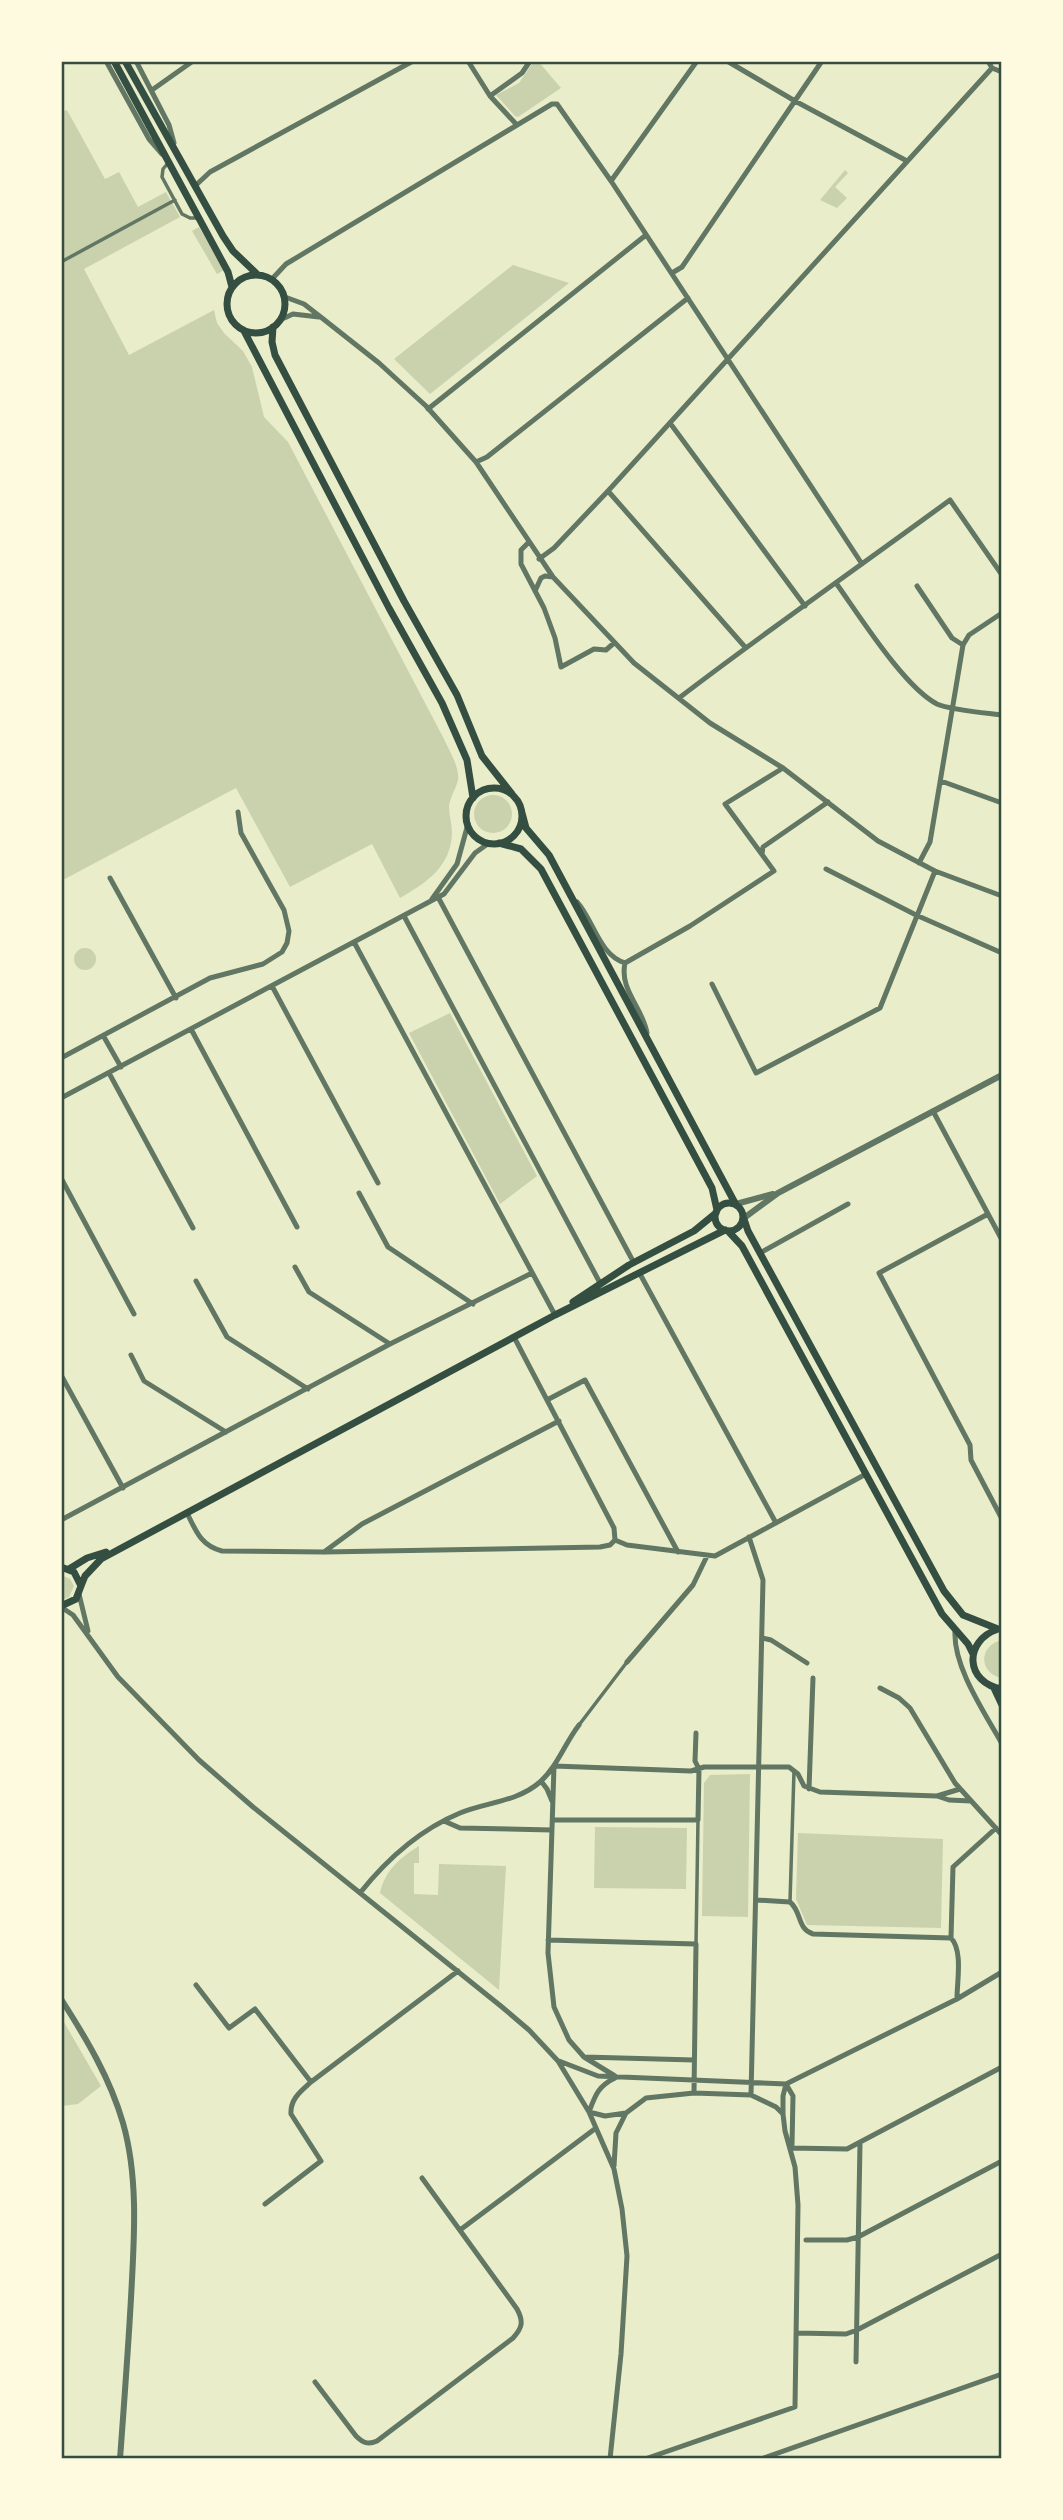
<svg xmlns="http://www.w3.org/2000/svg" width="1063" height="2520" font-family="'Titillium Web',sans-serif">
  <style>
    .green { fill: #cad2ad }
    .lines { fill: none; stroke-linecap: round; stroke-linejoin: round }
    .pedestrian { stroke: #617663; stroke-width: 3.5 }
    .minor { stroke: #617663; stroke-width: 5 }
    .tertiary { stroke: #617663; stroke-width: 6 }
    .secondary { stroke: #344e41; stroke-width: 7 }
    .neatline { fill: none; stroke: #344e41; stroke-width: 2.5 }
  </style>
  <rect width="100%" height="100%" fill="#e9edc9"/>
  <path class="green" d="M 534,61 L 538,61 L 561,88 L 518,117 L 515,116 L 496,95 L 519,83 Z
    M 67,110 L 105,179 L 119,172 L 138,207 L 166,192 L 180,217 L 84,269 L 129,355 L 214,310 L 217,323 L 224,333 L 243,351 L 252,367 L 264,417 L 288,442 L 444,739 C 449,750 460,768 458,780 C 456,789 450,797 449,806 C 449,815 452,824 452,833 C 451,867 426,883 400,898 L 372,844 L 290,887 L 236,788 L 61,881 L 61,112 Z
    M 845,170 L 848,173 L 835,187 L 847,198 L 837,208 L 820,200 Z
    M 199,227 L 224,270 L 217,274 L 192,231 Z
    M 513,265 L 569,283 L 430,394 L 394,359 Z
    M474 814a19 19 0 1 1 38 0a19 19 0 1 1-38 0Z
    M74 959a11 11 0 1 1 22 0a11 11 0 1 1-22 0Z
    M 450,1013 L 537,1176 L 500,1204 L 409,1033 Z
    M 61,1575 L 70,1579 L 74,1586 L 69,1597 L 62,1600 Z
    M 1002,1640 L 1002,1678 L 1001,1678 C 978,1672 979,1645 1002,1640 Z
    M 750,1774 L 748,1917 L 702,1916 L 704,1783 L 710,1775 Z
    M 595,1827 L 687,1828 L 686,1889 L 594,1888 Z
    M 798,1833 L 943,1839 L 941,1928 L 807,1925 L 796,1899 Z
    M 419,1846 L 419,1863 L 414,1863 L 414,1894 L 438,1895 L 439,1864 L 506,1866 L 499,1990 L 380,1893 C 385,1870 400,1858 419,1846 Z
    M 61,2017 L 101,2086 L 78,2104 L 61,2106 Z"/>
  <g class="lines">
    <path class="pedestrian" d="M 168,163 L 163,169 L 162,177 L 182,214 L 190,218 L 197,218
      M 61,262 L 175,200
      M 579,1725 L 627,1662
      M 790,1902 L 794,1771
      M 696,1944 L 698,1820"/>
    <path class="minor" d="M 106,61 L 149,139 L 162,154
      M 136,61 L 169,125 L 174,143
      M 468,61 L 490,96 L 517,125
      M 727,61 L 795,101 L 907,161
      M 988,61 L 992,68 L 1002,72
      M 152,90 L 193,61
      M 490,96 L 522,73 L 530,61
      M 611,181 L 697,61
      M 195,186 L 210,172 L 413,61
      M 672,273 L 682,267 L 822,61
      M 272,279 L 286,264 L 552,104 L 557,104 L 611,181 L 862,564
      M 285,297 L 304,304 L 322,318 L 379,363 L 426,406 L 476,462 L 553,577 L 634,663 L 710,723 L 783,768 L 878,841 L 935,871 L 1002,896
      M 280,320 L 293,314 L 319,317
      M 428,409 L 646,235
      M 670,423 L 805,606
      M 476,462 L 487,457 L 688,298
      M 608,491 L 745,647
      M 528,543 L 521,550 L 521,564 L 544,608 L 555,638 L 561,667 L 594,649 L 606,650 L 614,643
      M 539,559 L 554,548 L 608,491 L 992,68
      M 836,583 C 859,615 904,687 937,704 C 950,710 986,713 1002,715
      M 917,586 L 952,638 L 963,645
      M 535,591 L 541,578 L 545,576 L 553,577
      M 679,698 C 768,630 860,566 950,500 L 1002,575
      M 941,781 L 1002,803
      M 762,854 L 763,847 L 828,802
      M 919,863 L 930,842 L 963,645 L 969,635 L 1002,613
      M 826,869 L 916,915 L 1002,953
      M 110,878 L 176,998
      M 438,897 L 634,1263
      M 432,899 L 457,864 L 468,824
      M 577,902 C 594,921 599,955 625,963
      M 404,916 L 600,1283
      M 354,942 L 555,1315
      M 712,984 L 756,1073 L 880,1008 L 935,871
      M 272,986 L 378,1183
      M 191,1029 L 297,1227
      M 647,1033 C 643,1008 619,990 625,963 L 690,926 L 774,871 L 725,804 L 783,768
      M 104,1037 L 121,1067
      M 61,1058 L 210,978 L 263,964 L 282,952 L 287,943 L 289,931 L 284,910 L 241,833 L 238,812
      M 109,1073 L 193,1228
      M 61,1098 L 444,894 L 475,853 L 489,843
      M 933,1111 L 1002,1240
      M 61,1178 L 134,1314
      M 359,1193 L 388,1247 L 473,1304
      M 988,1214 L 879,1273 L 970,1445 L 971,1460 L 1002,1519
      M 760,1253 L 848,1204
      M 295,1267 L 309,1292 L 390,1344
      M 640,1274 L 776,1523
      M 196,1281 L 227,1337 L 308,1389
      M 514,1337 L 614,1528 L 615,1540
      M 131,1355 L 144,1381 L 226,1432
      M 61,1375 L 123,1488
      M 547,1400 L 585,1380 L 678,1552
      M 187,1513 C 196,1531 201,1546 222,1551 L 324,1552 L 600,1547 L 610,1545 L 615,1540
      M 61,1520 L 390,1344 L 532,1273
      M 749,1537 L 763,1580 L 751,2095
      M 615,1540 L 627,1545 L 715,1556 L 866,1474
      M 324,1552 L 362,1524 L 559,1421
      M 79,1594 L 88,1631
      M 61,1607 L 73,1615 L 118,1677 L 199,1760 L 253,1807 L 502,2007 L 529,2030 L 558,2061 L 589,2112 L 614,2169 L 622,2209 L 627,2256 L 621,2354 L 610,2459
      M 955,1631 C 953,1667 985,1713 1002,1744
      M 762,1638 L 771,1640 L 807,1663
      M 627,1662 L 693,1585 L 707,1556
      M 880,1688 L 899,1698 L 910,1708 L 955,1783 L 1002,1835
      M 554,1766 L 691,1771 L 704,1767 L 789,1767 L 798,1774 L 804,1786 L 820,1792 L 937,1796 L 949,1800 L 971,1801
      M 554,1766 L 548,1953 L 554,2007 L 569,2040 L 584,2057 L 615,2076
      M 541,1781 L 547,1789 L 552,1801
      M 809,1789 L 813,1678
      M 937,1796 L 960,1789
      M 553,1820 L 698,1820 L 699,1769 L 695,1761 L 696,1733
      M 444,1821 L 460,1828 L 552,1830
      M 360,1893 C 387,1859 419,1830 460,1813 C 487,1802 517,1802 540,1782 C 557,1767 565,1743 579,1725
      M 756,1900 L 790,1902 C 802,1912 797,1929 813,1934 L 951,1938 C 963,1950 957,1982 957,1998
      M 951,1938 L 953,1867 L 996,1828
      M 548,1940 L 696,1944 L 694,2093
      M 196,1985 L 229,2028 L 255,2009 L 311,2082 L 458,1971
      M 584,2057 L 694,2060
      M 559,2061 L 598,2076 L 786,2084 L 957,1999 L 1002,1972
      M 786,2084 L 793,2096 L 792,2145
      M 589,2112 C 595,2096 598,2086 615,2078
      M 589,2112 L 605,2116 L 626,2113
      M 791,2148 L 847,2149 L 1002,2067
      M 614,2166 L 616,2133 L 626,2113 L 646,2098 L 694,2093 L 751,2095 L 776,2107 L 783,2114
      M 265,2204 L 321,2161 L 291,2114 C 290,2099 301,2091 311,2082
      M 460,2230 L 596,2128
      M 806,2240 L 847,2240 L 858,2237 L 1002,2161
      M 796,2333 L 846,2334 L 857,2330 L 1002,2254
      M 856,2362 L 860,2144
      M 315,2382 L 356,2436 C 363,2443 368,2445 377,2441 L 513,2338 C 522,2328 524,2322 517,2309 L 422,2178
      M 645,2459 L 795,2407 L 798,2205 L 795,2167 L 785,2131 L 783,2114 L 783,2096 L 786,2084
      M 761,2459 L 1002,2374
      M 997,2459 L 1002,2457"/>
    <path class="tertiary" d="M 736,1204 L 773,1194
      M 744,1218 L 778,1193 L 1002,1075
      M 61,1999 C 86,2038 110,2078 123,2123 C 139,2179 134,2241 131,2298 C 128,2352 124,2405 120,2459"/>
    <path class="secondary" d="M 114,61 L 228,272 L 232,287
      M 125,61 L 223,236 L 233,251 L 257,274
      M227 304a29 29 0 1 1 58 0a29 29 0 1 1-58 0Z
      M 273,327 L 272,342 L 275,355 L 404,601 L 457,695 L 482,756 L 512,794
      M 244,331 L 389,608 L 442,703 L 467,760 L 473,798
      M466 816a28 28 0 1 1 56 0a28 28 0 1 1-56 0Z
      M 522,813 L 526,828 L 549,855 L 735,1203
      M 499,843 L 521,849 L 541,869 L 712,1188 L 717,1210
      M715 1217a14 14 0 1 1 28 0a14 14 0 1 1-28 0Z
      M 744,1219 L 748,1231 L 944,1591 L 963,1615 L 998,1629
      M 728,1231 L 742,1246 L 942,1614 L 968,1644 L 973,1654
      M 573,1302 L 629,1265 L 694,1231 L 716,1213
      M 61,1567 L 74,1572 L 81,1586 L 76,1599 L 61,1606
      M 69,1569 L 87,1558 L 106,1552
      M 81,1586 L 85,1576 L 101,1559 L 555,1315 L 725,1230
      M 998,1629 C 963,1641 965,1683 1002,1689
      M 994,1688 L 1002,1705"/>
  </g>
  <rect width="1063" height="2520" fill="none" stroke="#fefae0" stroke-width="126"/>
  <rect x="63" y="63" width="937" height="2394" class="neatline"/>
</svg>
